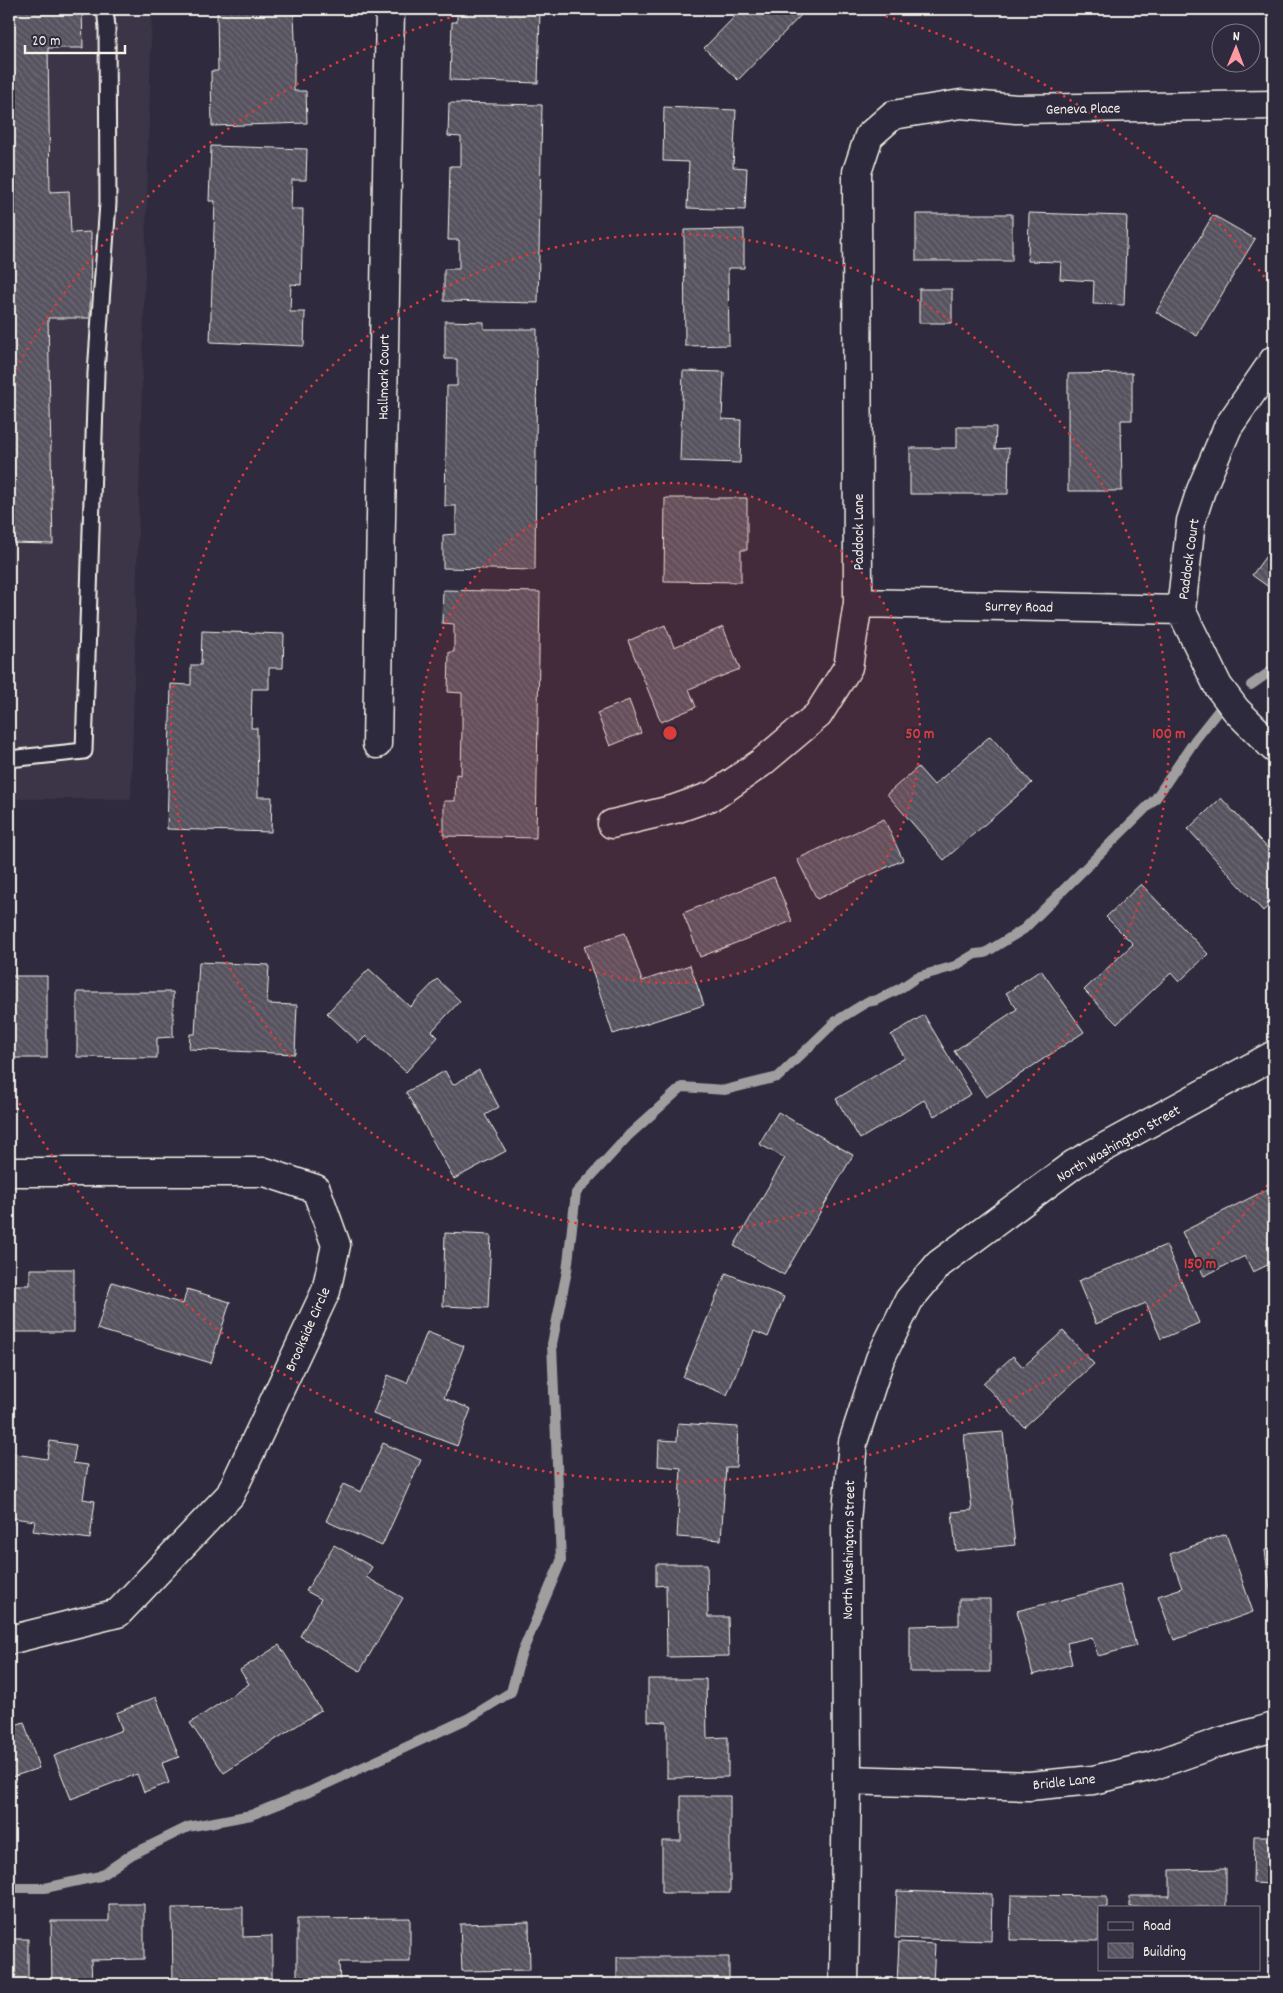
<svg xmlns="http://www.w3.org/2000/svg" width="1283" height="1993" font-family="Dekko,sans-serif">
  <style>
    .built { fill: #3b3647 }
    .lines { fill: none; stroke-linecap: round; stroke-linejoin: round }
    .stream { stroke: #a19ea0; stroke-width: 10 }
    .building { fill: url(#building-back-hatch); stroke: #f4f1e8 }
    .lane-casing { stroke: #f4f1e8; stroke-width: 19 }
    .street-casing { stroke: #f4f1e8; stroke-width: 31 }
    .lane { stroke: #2f2a3d; stroke-width: 15 }
    .street { stroke: #2f2a3d; stroke-width: 28 }
    .ring { fill: none; stroke: #d93c3b; stroke-width: 2.5; stroke-dasharray: 2.5 5 }
    .labels { text-anchor: middle; stroke-width: 4; stroke-linejoin: round; paint-order: stroke }
    .street-label { font-size: 15px; fill: #f4f1e8; stroke: #2f2a3d }
    .centre { fill: #d93c3b; stroke: #2f2a3d; stroke-width: 2.5 }
    .ring-label { font-size: 15px; text-anchor: middle; font-weight: bold; fill: #d93c3b; stroke: #2f2a3d; stroke-width: 4; stroke-linejoin: round; paint-order: stroke }
  </style>
  <defs>
    <pattern id="building-back-hatch" width="6" height="6" patternUnits="userSpaceOnUse" patternTransform="scale(1.25)"><rect width="6" height="6" fill="#56525f"/><path d="M-1 5l2 2M0 0l6 6M5-1l2 2" fill="none" stroke="#6f6b76"/></pattern>
  </defs>
  <rect width="100%" height="100%" fill="#2f2a3d"/>
  <filter id="ink" filterUnits="userSpaceOnUse"><feTurbulence type="fractalNoise" baseFrequency=".02" numOctaves="2"/><feDisplacementMap in="SourceGraphic" scale="10" xChannelSelector="R" yChannelSelector="G"/><feConvolveMatrix kernelMatrix="1 2 1 2 8 2 1 2 1" color-interpolation-filters="sRGB"/></filter>
  <g filter="url(#ink)">
    <path class="built" d="M 9,9 L 152,9 L 131,799 L 9,799 Z"/>
    <g class="lines">
      <path class="stream" d="M 1251,685 L 1274,669
        M 9,1888 L 45,1888 L 100,1876 L 131,1855 L 188,1827 L 251,1815 L 309,1792 L 469,1718 L 511,1692 L 521,1655 L 561,1561 L 552,1344 L 567,1271 L 576,1193 L 629,1135 L 682,1087 L 725,1090 L 778,1077 L 836,1021 L 867,1002 L 877,1000 L 901,988 L 917,977 L 955,966 L 975,954 L 985,953 L 1024,929 L 1156,798 L 1195,740 L 1222,706"/>
    </g>
    <path class="building" d="M 9,9 L 82,9 L 83,48 L 48,48 L 50,192 L 69,191 L 71,233 L 91,232 L 90,318 L 48,318 L 53,544 L 9,543 Z
      M 217,9 L 304,9 L 304,14 L 294,14 L 296,63 L 294,64 L 294,91 L 306,91 L 307,123 L 212,126 L 211,71 L 218,71 Z
      M 457,9 L 540,9 L 538,83 L 450,80 L 452,22 L 457,22 Z
      M 742,9 L 807,9 L 738,80 L 704,48 Z
      M 449,103 L 542,105 L 538,303 L 444,301 L 444,269 L 459,269 L 459,240 L 448,240 L 450,166 L 461,166 L 461,137 L 448,136 Z
      M 664,107 L 736,110 L 733,167 L 747,168 L 745,210 L 687,208 L 689,162 L 663,161 Z
      M 211,146 L 307,149 L 306,180 L 292,180 L 291,209 L 303,209 L 301,285 L 291,284 L 290,312 L 305,312 L 304,346 L 210,342 L 215,201 L 209,201 Z
      M 1029,213 L 1127,216 L 1124,305 L 1093,304 L 1094,281 L 1060,279 L 1061,262 L 1028,261 Z
      M 916,214 L 1012,214 L 1012,261 L 916,261 Z
      M 1213,215 L 1255,239 L 1197,336 L 1156,312 Z
      M 744,229 L 744,268 L 728,268 L 729,345 L 685,346 L 684,230 Z
      M 919,289 L 952,289 L 952,323 L 919,323 Z
      M 445,321 L 484,322 L 484,329 L 537,329 L 535,570 L 443,568 L 443,535 L 456,534 L 456,506 L 445,506 L 447,386 L 457,386 L 457,359 L 445,359 Z
      M 683,371 L 724,372 L 722,419 L 741,420 L 740,463 L 680,461 Z
      M 1132,373 L 1132,420 L 1121,420 L 1122,491 L 1068,491 L 1068,374 Z
      M 957,427 L 996,427 L 995,449 L 1009,448 L 1008,494 L 910,494 L 910,448 L 957,448 Z
      M 665,498 L 747,498 L 747,550 L 741,550 L 741,582 L 664,581 Z
      M 1274,545 L 1274,591 L 1252,575 Z
      M 443,590 L 540,592 L 536,838 L 444,836 L 444,801 L 455,801 L 456,774 L 461,775 L 462,728 L 462,693 L 448,692 L 449,652 L 454,652 L 454,624 L 442,623 Z
      M 665,625 L 674,647 L 723,627 L 740,669 L 689,689 L 696,707 L 661,722 L 628,641 Z
      M 202,631 L 284,634 L 283,668 L 269,668 L 269,689 L 252,689 L 251,728 L 257,728 L 258,797 L 272,797 L 271,832 L 167,829 L 171,684 L 191,685 L 191,665 L 201,665 Z
      M 629,700 L 641,733 L 610,746 L 597,713 Z
      M 990,736 L 1032,783 L 944,860 L 887,794 L 918,767 L 934,785 Z
      M 1221,798 L 1274,855 L 1274,900 L 1263,911 L 1188,829 Z
      M 884,819 L 903,860 L 817,899 L 797,859 Z
      M 774,877 L 792,921 L 700,957 L 683,913 Z
      M 1141,884 L 1208,954 L 1179,982 L 1171,973 L 1117,1024 L 1084,990 L 1133,944 L 1106,917 Z
      M 625,933 L 642,981 L 690,965 L 704,1005 L 613,1034 L 584,946 Z
      M 199,962 L 269,965 L 267,1004 L 297,1005 L 295,1054 L 189,1049 L 190,1034 L 195,1034 Z
      M 369,969 L 410,1007 L 437,979 L 460,1001 L 432,1031 L 438,1037 L 406,1072 L 366,1036 L 359,1043 L 327,1013 Z
      M 1041,970 L 1084,1032 L 986,1097 L 954,1051 L 1017,1009 L 1006,993 Z
      M 9,976 L 47,976 L 47,1058 L 9,1058 Z
      M 77,992 L 173,992 L 173,1037 L 157,1038 L 157,1058 L 77,1057 Z
      M 924,1015 L 971,1094 L 934,1116 L 924,1100 L 860,1139 L 836,1099 L 905,1058 L 891,1035 Z
      M 479,1070 L 499,1107 L 485,1115 L 506,1151 L 454,1179 L 406,1092 L 445,1071 L 453,1085 Z
      M 778,1112 L 853,1155 L 784,1275 L 734,1246 L 785,1158 L 759,1144 Z
      M 1270,1188 L 1274,1196 L 1274,1262 L 1253,1272 L 1245,1256 L 1204,1276 L 1182,1232 Z
      M 445,1233 L 491,1235 L 488,1308 L 443,1306 Z
      M 1166,1245 L 1199,1323 L 1161,1339 L 1146,1303 L 1096,1324 L 1078,1281 Z
      M 30,1269 L 74,1269 L 74,1332 L 9,1332 L 9,1285 L 30,1285 Z
      M 726,1273 L 784,1297 L 768,1337 L 754,1331 L 727,1395 L 683,1377 Z
      M 112,1282 L 183,1304 L 187,1289 L 230,1302 L 211,1363 L 97,1329 Z
      M 1063,1331 L 1094,1364 L 1024,1427 L 983,1383 L 1013,1356 L 1023,1367 Z
      M 427,1332 L 464,1346 L 444,1398 L 471,1409 L 457,1446 L 373,1414 L 388,1375 L 407,1383 Z
      M 678,1423 L 738,1427 L 736,1467 L 726,1467 L 721,1540 L 677,1537 L 681,1468 L 658,1466 L 659,1440 L 677,1441 Z
      M 1003,1432 L 1015,1545 L 956,1551 L 952,1512 L 972,1510 L 964,1435 Z
      M 50,1441 L 76,1445 L 73,1463 L 88,1465 L 83,1499 L 95,1501 L 90,1539 L 33,1531 L 35,1521 L 13,1518 L 12,1525 L 9,1524 L 9,1453 L 47,1459 Z
      M 383,1443 L 421,1460 L 382,1546 L 326,1521 L 343,1484 L 361,1492 Z
      M 1226,1534 L 1253,1612 L 1174,1640 L 1158,1596 L 1182,1588 L 1170,1554 Z
      M 334,1545 L 372,1567 L 366,1577 L 403,1598 L 360,1671 L 300,1636 L 321,1599 L 306,1591 Z
      M 1274,1549 L 1274,1607 L 1272,1607 L 1265,1550 Z
      M 656,1564 L 707,1564 L 708,1617 L 728,1617 L 729,1656 L 667,1657 L 666,1585 L 656,1586 Z
      M 1120,1585 L 1136,1646 L 1098,1656 L 1092,1637 L 1067,1643 L 1072,1664 L 1033,1675 L 1017,1611 Z
      M 959,1599 L 990,1599 L 990,1672 L 910,1672 L 910,1626 L 959,1625 Z
      M 279,1645 L 321,1710 L 224,1773 L 190,1723 L 249,1684 L 240,1670 Z
      M 648,1679 L 706,1679 L 707,1738 L 728,1737 L 728,1777 L 667,1778 L 667,1722 L 648,1721 Z
      M 156,1697 L 179,1757 L 162,1763 L 169,1783 L 144,1792 L 137,1774 L 71,1799 L 54,1756 L 122,1730 L 116,1713 Z
      M 24,1722 L 39,1768 L 9,1778 L 9,1727 Z
      M 681,1796 L 730,1796 L 730,1893 L 662,1893 L 662,1841 L 681,1841 Z
      M 1254,1836 L 1274,1836 L 1274,1884 L 1253,1883 Z
      M 1226,1869 L 1226,1907 L 1130,1907 L 1130,1896 L 1170,1896 L 1170,1870 Z
      M 897,1891 L 992,1894 L 991,1941 L 895,1938 Z
      M 1011,1895 L 1107,1896 L 1107,1907 L 1099,1907 L 1099,1941 L 1010,1940 Z
      M 109,1904 L 144,1904 L 144,1959 L 91,1960 L 92,1983 L 52,1983 L 51,1921 L 109,1921 Z
      M 243,1907 L 243,1937 L 272,1936 L 272,1983 L 173,1984 L 172,1908 Z
      M 410,1918 L 410,1962 L 339,1962 L 340,1984 L 297,1984 L 297,1919 Z
      M 529,1922 L 530,1970 L 462,1971 L 460,1924 Z
      M 9,1939 L 28,1939 L 28,1984 L 9,1984 Z
      M 899,1942 L 935,1944 L 933,1984 L 897,1983 Z
      M 617,1957 L 729,1957 L 729,1984 L 617,1984 Z"/>
    <g class="lines">
      <defs>
        <path id="lane" d="M 9,759 L 84,751 L 96,373 L 108,203 L 107,27 L 105,9"/>
        <path id="street" d="M 1274,360 L 1228,427 L 1201,490 L 1191,521 L 1181,610 L 1218,686 L 1236,710 L 1274,748
          M 858,603 L 1181,610
          M 377,744 L 390,9
          M 612,824 L 675,809 L 715,795 L 761,763 L 818,715 L 848,667 L 858,603 L 857,172 L 869,136 L 893,115 L 961,104 L 1016,109 L 1274,105
          M 9,1172 L 265,1172 L 316,1189 L 336,1245 L 326,1291 L 230,1495 L 118,1613 L 9,1640
          M 847,1780 L 1029,1786 L 1093,1780 L 1152,1766 L 1217,1743 L 1274,1727
          M 844,1984 L 847,1780 L 846,1521 L 853,1442 L 880,1359 L 909,1300 L 939,1264 L 1074,1164 L 1274,1055"/>
      </defs>
      <use href="#lane" class="lane-casing"/>
      <use href="#street" class="street-casing"/>
      <use href="#lane" class="lane"/>
      <use href="#street" class="street"/>
    </g>
  </g>
  <circle cx="670" cy="733" r="250" fill="#d93c3b" fill-opacity=".12"/>
  <g class="ring">
    <circle cx="670" cy="733" r="250"/>
    <circle cx="670" cy="733" r="499"/>
    <path d="M1272 1179A749 749 0 0 1 12 1090M12 376A749 749 0 0 1 476 10M864 10A749 749 0 0 1 1272 287"/>
  </g>
  <g class="labels">
    <g class="street-label">
      <text transform="translate(1083 108) rotate(-1)" y="5">Geneva Place</text>
      <text transform="translate(383 377) rotate(-89)" y="5">Hallmark Court</text>
      <text transform="translate(858 532) rotate(-90)" y="5">Paddock Lane</text>
      <text transform="translate(1188 559) rotate(-82)" y="5">Paddock Court</text>
      <text transform="translate(1019 606) rotate(1)" y="5">Surrey Road</text>
      <text transform="translate(1118 1143) rotate(-30)" y="5">North Washington Street</text>
      <text transform="translate(307 1329) rotate(-66)" y="5">Brookside Circle</text>
      <text transform="translate(848 1550) rotate(-89)" y="5">North Washington Street</text>
      <text transform="translate(1064 1781) rotate(-6)" y="5">Bridle Lane</text>
    </g>
  </g>
  <circle cx="670" cy="733" r="8" class="centre"/>
  <g class="ring-label">
    <text x="920" y="738">50 m</text>
    <text x="1169" y="738">100 m</text>
    <text x="1200" y="1268">150 m</text>
  </g>
  <rect width="1283" height="1993" fill="none" stroke="#2f2a3d" stroke-width="30"/>
  <rect x="15" y="15" width="1253" height="1963" fill="none" stroke="#f4f1e8" stroke-width="2" filter="url(#ink)"/>
  <rect x="1098" y="1906" width="162" height="65" fill="#2f2a3d" stroke="#7e7a81"/>
  <rect x="1108" y="1922" width="25" height="8" fill="#2f2a3d" stroke="#7e7a81"/>
  <text x="1143" y="1930" font-size="15" fill="#f4f1e8">Road</text>
  <rect x="1108" y="1943" width="25" height="15" fill="url(#building-back-hatch)" stroke="#7e7a81"/>
  <text x="1143" y="1956" font-size="15" fill="#f4f1e8">Building</text>
  <g transform="translate(1236 48) rotate(1)"><circle r="24" fill="#2f2a3d" stroke="#7e7a81"/>
  <path d="M0-4L9 19L0 12L-9 19Z" fill="#ff9aa2"/>
  <text y="-8" font-size="14" font-weight="bold" text-anchor="middle" fill="#f4f1e8">N</text>
  </g>
  <path d="M25 45v8h100v-8" fill="none" stroke="#f4f1e8" stroke-width="2.5"/>
  <text x="32" y="45" font-size="15" fill="#f4f1e8" stroke="#2f2a3d" stroke-width="4" paint-order="stroke">20 m</text>
</svg>
